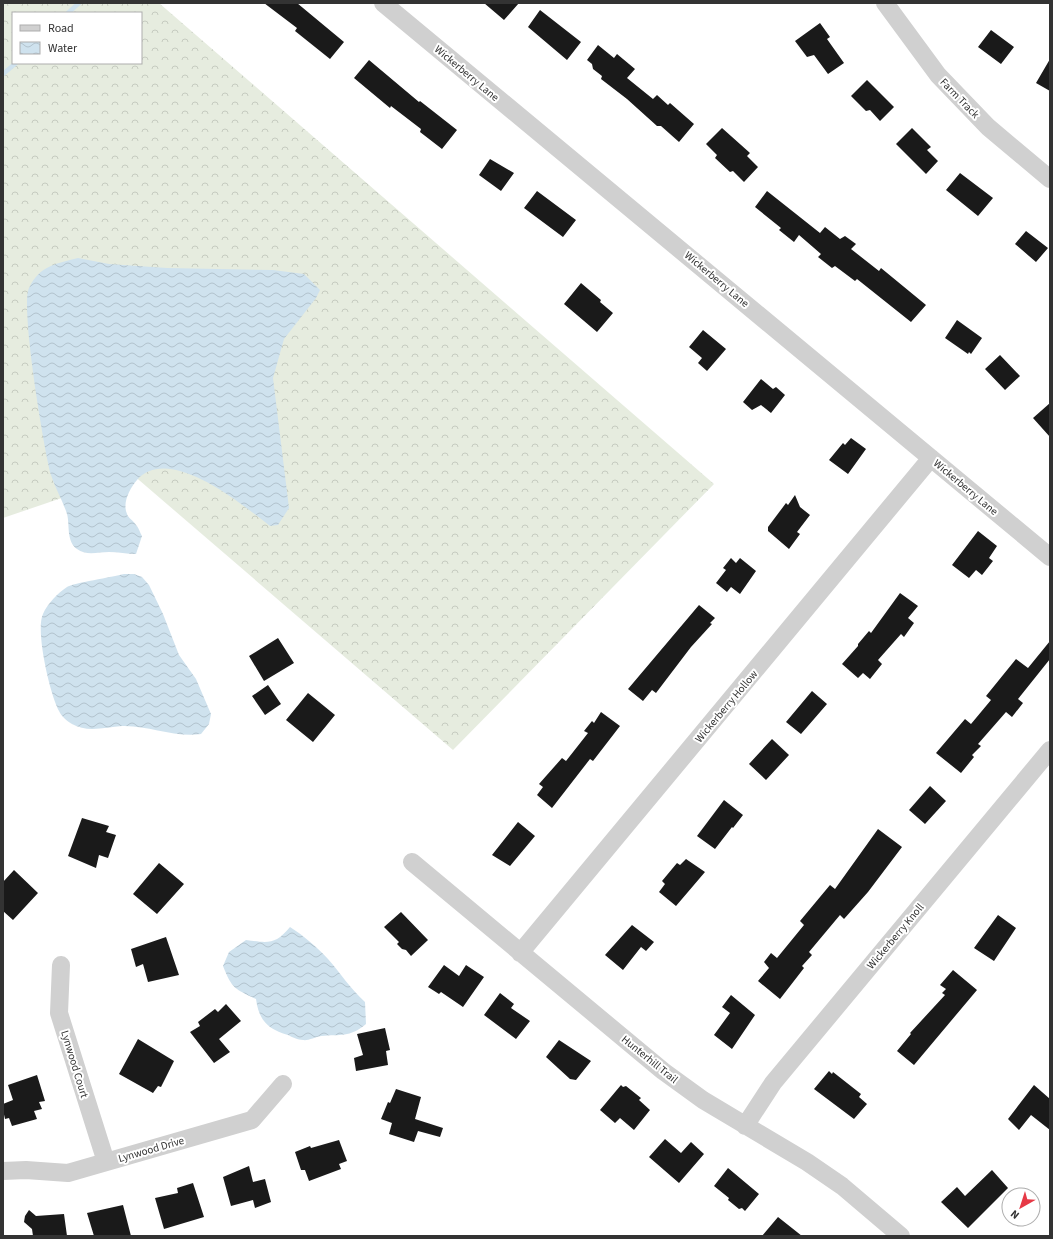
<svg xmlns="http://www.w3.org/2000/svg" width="1053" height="1239" font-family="'Source Sans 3',sans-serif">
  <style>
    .forest { fill: url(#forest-crowns); fill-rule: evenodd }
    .water { fill: url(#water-waves) }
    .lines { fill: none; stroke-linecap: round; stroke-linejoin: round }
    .stream { stroke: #cfe2ee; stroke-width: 4.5 }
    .building { fill: #1a1a1a }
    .minor { stroke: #d0d0d0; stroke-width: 18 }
    .labels { text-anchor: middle; stroke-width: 4; stroke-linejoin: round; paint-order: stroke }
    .street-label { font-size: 11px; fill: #333; stroke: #fff }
  </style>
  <defs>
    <pattern id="forest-crowns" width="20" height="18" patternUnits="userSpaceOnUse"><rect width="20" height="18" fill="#e6ecdf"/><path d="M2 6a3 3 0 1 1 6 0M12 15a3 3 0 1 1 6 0" fill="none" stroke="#c6cbc0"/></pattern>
    <pattern id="water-waves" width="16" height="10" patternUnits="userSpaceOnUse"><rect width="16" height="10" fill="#cfe2ee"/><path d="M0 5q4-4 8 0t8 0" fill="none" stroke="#b2c2cd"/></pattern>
  </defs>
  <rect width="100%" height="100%" fill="#fff"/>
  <path class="forest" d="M 3,3 L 159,3 L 714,484 L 453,750 L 132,474 L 3,518 ZM 13,13 L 141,13 L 141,63 L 13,63 Z"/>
  <path class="water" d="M 78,258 L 109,264 L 167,268 L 273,270 L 304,274 L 320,290 L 316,298 L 284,339 L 273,378 L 289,508 L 278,525 L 270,526 C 244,506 169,443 137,480 C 130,488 122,503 127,514 C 128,518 134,521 136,525 C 139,528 140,533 142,536 L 136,554 C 127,554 118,552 109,552 C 98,552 86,556 77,549 C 66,541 70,525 67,514 C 63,501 55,488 51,475 C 44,449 20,306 29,288 C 40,265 56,264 78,258 Z
    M 124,574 L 134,574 L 142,577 L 149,585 L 163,614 L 179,655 L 196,679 L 211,714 L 209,724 L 201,734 C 175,738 148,725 122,726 C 106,727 87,733 72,724 C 67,721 61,716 59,711 C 50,695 35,630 43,614 C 47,604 58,593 67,587 C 73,583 113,577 124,574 Z
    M 290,927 C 304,936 317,947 328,959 C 341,974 350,988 365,1002 L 366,1024 C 349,1038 341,1034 321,1036 C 315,1037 308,1041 303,1040 C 298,1040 292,1037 288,1035 C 268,1029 259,1021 256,999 C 235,989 232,989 223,966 L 229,952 L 246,940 C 268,943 275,945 290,927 Z"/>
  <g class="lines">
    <path class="stream" d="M 68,13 L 79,3
      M 3,74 L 16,63"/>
  </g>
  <path class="building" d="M 264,3 L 297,3 L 344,42 L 330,59 L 295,31 L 297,28 Z
    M 484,3 L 519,3 L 504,20 Z
    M 540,10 L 581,42 L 567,60 L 528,27 Z
    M 820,23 L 830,37 L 827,39 L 844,63 L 828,74 L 814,55 L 807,57 L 795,41 Z
    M 991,30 L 1014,47 L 1001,64 L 978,47 Z
    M 598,45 L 614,58 L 617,54 L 635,69 L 627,78 L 653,99 L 657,95 L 668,105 L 670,103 L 694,124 L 679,142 L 661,126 L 657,126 L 627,99 L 601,79 L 602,76 L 593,69 L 592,64 L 587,60 Z
    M 1050,59 L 1050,91 L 1036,83 Z
    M 369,60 L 419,102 L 420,101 L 457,130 L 442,149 L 420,132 L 421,129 L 391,106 L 390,108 L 354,78 Z
    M 867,80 L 894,107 L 880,121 L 870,110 L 866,111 L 851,96 Z
    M 722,128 L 750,153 L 747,156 L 758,167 L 744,182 L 733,171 L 730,172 L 715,158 L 717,155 L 706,144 Z
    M 912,128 L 931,147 L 927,150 L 938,161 L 926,174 L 896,144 Z
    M 490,159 L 514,173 L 501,191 L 479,175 Z
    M 960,173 L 993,198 L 978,216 L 946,190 Z
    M 537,191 L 576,220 L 563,237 L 524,208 Z
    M 767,191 L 820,233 L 825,227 L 840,239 L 845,236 L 856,244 L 851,249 L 879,271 L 881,268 L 926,305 L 911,322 L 857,279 L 855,281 L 835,266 L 832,268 L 818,257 L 821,254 L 799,235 L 794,242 L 779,230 L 781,228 L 755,207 Z
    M 1026,231 L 1048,248 L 1036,262 L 1015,244 Z
    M 581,283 L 601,300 L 600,302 L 613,313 L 597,332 L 564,304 Z
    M 957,320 L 982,338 L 971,354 L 969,352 L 968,354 L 945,338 Z
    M 703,330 L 726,349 L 707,371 L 698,363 L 702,358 L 689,347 Z
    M 1000,355 L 1020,376 L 1005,390 L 985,369 Z
    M 761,379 L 773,389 L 776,387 L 785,395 L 771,413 L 761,405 L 752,410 L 743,402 Z
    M 1050,403 L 1050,437 L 1033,418 Z
    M 851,438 L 866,449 L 848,474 L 829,460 L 843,443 L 845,445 Z
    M 795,495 L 800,507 L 810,515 L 797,532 L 800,534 L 789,549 L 768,531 L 768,527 L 786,503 L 788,505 Z
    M 978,531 L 997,546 L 989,558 L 993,561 L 982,575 L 976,570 L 969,578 L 952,565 Z
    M 731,558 L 736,563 L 740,558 L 756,571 L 740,594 L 731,587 L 727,592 L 716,583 L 726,570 L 723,568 Z
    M 900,593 L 918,606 L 908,618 L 914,623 L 904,637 L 901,634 L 878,660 L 882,664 L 870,679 L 863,673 L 858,678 L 842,664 L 858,646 L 858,644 L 869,631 L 871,633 Z
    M 699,605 L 715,618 L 710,623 L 712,624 L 691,647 L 656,693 L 652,690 L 643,701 L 628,689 Z
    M 278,638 L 294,663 L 264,681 L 249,656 Z
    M 1050,641 L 1050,659 L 1018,699 L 1023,703 L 1012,717 L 1006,712 L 978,744 L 981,746 L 972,755 L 974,757 L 961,773 L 936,753 L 965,719 L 971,724 L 991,700 L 986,696 L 1016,659 L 1028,668 Z
    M 268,685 L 281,704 L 265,715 L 252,696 Z
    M 812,691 L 827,704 L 801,734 L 786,722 Z
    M 308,693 L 335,715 L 313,742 L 286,720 Z
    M 601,712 L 620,726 L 593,761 L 590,759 L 552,808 L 537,795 L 543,787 L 539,784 L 562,758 L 566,761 L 588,733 L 584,731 L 592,721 L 594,723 Z
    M 772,739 L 789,755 L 766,780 L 749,764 Z
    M 930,786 L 946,801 L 925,824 L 909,810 Z
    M 724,800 L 743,815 L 733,828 L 732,827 L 715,849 L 697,836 Z
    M 82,818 L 109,826 L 106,832 L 116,835 L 108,858 L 99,855 L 96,868 L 68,856 Z
    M 518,822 L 535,836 L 510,866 L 492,855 Z
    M 878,829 L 902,847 L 868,892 L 844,919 L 840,915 L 809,952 L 812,955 L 802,966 L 804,968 L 780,999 L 758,981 L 769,968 L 764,962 L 771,953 L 777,958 L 804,925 L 800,921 L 830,885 L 835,889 Z
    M 686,859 L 705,872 L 676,906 L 659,892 L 665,884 L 662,881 L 677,863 L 680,865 Z
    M 159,863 L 184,884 L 157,914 L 133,894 Z
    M 14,870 L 38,893 L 13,920 L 3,911 L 3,882 Z
    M 401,912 L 428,940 L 411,956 L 406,950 L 402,949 L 397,944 L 399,942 L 384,927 Z
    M 998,915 L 1016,928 L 994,961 L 974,948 Z
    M 632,925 L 654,942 L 646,951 L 641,947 L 623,970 L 605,955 Z
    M 166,937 L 179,975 L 148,982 L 143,964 L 136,967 L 131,949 Z
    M 444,965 L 459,976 L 466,965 L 484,977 L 463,1007 L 441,992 L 439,994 L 428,987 Z
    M 953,970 L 977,990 L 914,1065 L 897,1051 L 911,1034 L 910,1033 L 945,995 L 942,993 L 946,989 L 940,985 Z
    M 500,993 L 514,1004 L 511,1008 L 530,1021 L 516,1039 L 484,1015 Z
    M 731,995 L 755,1015 L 732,1049 L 714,1035 L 730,1013 L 722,1007 Z
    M 226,1004 L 241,1021 L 219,1039 L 230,1052 L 214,1063 L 190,1032 L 200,1026 L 198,1022 L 215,1009 L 218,1012 Z
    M 385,1028 L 390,1050 L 386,1051 L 388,1065 L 356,1071 L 354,1058 L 363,1055 L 357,1034 Z
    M 138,1039 L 174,1061 L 161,1087 L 158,1086 L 153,1093 L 119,1074 Z
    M 559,1040 L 591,1061 L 576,1080 L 570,1079 L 546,1057 Z
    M 829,1071 L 832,1074 L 833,1072 L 861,1094 L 859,1097 L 867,1104 L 854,1119 L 814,1089 Z
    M 37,1075 L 45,1101 L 39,1102 L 42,1109 L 34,1111 L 37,1119 L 12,1126 L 9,1118 L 5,1119 L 3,1110 L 3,1104 L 13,1100 L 8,1085 Z
    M 621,1085 L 623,1087 L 626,1086 L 641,1098 L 639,1100 L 650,1110 L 634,1130 L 620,1118 L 615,1123 L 600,1110 Z
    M 1034,1085 L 1050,1099 L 1050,1130 L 1031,1115 L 1019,1130 L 1008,1119 Z
    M 396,1089 L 421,1097 L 415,1119 L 443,1128 L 440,1137 L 418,1131 L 414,1142 L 389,1134 L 392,1123 L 381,1119 L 388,1102 L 390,1103 Z
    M 665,1139 L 681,1153 L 691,1142 L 704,1154 L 679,1183 L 649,1157 Z
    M 339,1140 L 347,1161 L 339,1164 L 341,1169 L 309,1181 L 305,1170 L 301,1170 L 295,1152 L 310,1146 L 311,1148 Z
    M 249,1166 L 253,1182 L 265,1179 L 271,1202 L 255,1208 L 253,1200 L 231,1206 L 223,1177 Z
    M 728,1168 L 759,1194 L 745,1211 L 742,1208 L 739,1209 L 728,1200 L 729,1198 L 714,1186 Z
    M 992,1170 L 1008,1188 L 968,1228 L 941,1202 L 957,1187 L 965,1196 Z
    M 193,1183 L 204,1217 L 164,1229 L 155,1198 L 178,1193 L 177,1188 Z
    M 123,1205 L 131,1236 L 94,1236 L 87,1213 Z
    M 29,1210 L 36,1216 L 64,1214 L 67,1236 L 33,1236 L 32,1229 L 24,1222 L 25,1216 Z
    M 778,1217 L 802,1236 L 762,1236 Z"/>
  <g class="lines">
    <path class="minor" d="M 383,3 L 1050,557
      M 885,3 L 938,75 L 988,127 L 1050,179
      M 412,862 L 663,1071 L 703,1100 L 807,1162 L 842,1186 L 901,1236
      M 520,953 L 931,458
      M 61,965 L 59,1013 L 106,1162
      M 745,1126 L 773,1083 L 1050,750
      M 3,1171 L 26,1170 L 68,1173 L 252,1120 L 283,1084"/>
  </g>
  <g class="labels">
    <g class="street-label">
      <text transform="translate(467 73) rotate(40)" y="4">Wickerberry Lane</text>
      <text transform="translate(960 98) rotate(46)" y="4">Farm Track</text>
      <text transform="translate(717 279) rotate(40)" y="4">Wickerberry Lane</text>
      <text transform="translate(966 487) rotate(40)" y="4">Wickerberry Lane</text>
      <text transform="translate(726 706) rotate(-50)" y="4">Wickerberry Hollow</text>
      <text transform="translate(895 936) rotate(-50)" y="4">Wickerberry Knoll</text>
      <text transform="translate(650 1059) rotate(39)" y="4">Hunterhill Trail</text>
      <text transform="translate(75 1064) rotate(73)" y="4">Lynwood Court</text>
      <text transform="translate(151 1149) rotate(-16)" y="4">Lynwood Drive</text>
    </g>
  </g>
  <rect width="1053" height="1239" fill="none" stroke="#333333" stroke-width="8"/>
  <rect x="12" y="12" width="130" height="52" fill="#ffffff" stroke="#adadad"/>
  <rect x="20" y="25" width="20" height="6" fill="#d0d0d0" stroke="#adadad"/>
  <text x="48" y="32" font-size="12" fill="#333333">Road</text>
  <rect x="20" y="42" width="20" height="12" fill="url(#water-waves)" stroke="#adadad"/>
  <text x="48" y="52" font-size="12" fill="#333333">Water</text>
  <g transform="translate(1021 1207) rotate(219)"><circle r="19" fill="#ffffff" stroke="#adadad"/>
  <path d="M0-3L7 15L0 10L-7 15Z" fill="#e63946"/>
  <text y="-6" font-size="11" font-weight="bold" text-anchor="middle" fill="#333333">N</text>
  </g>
</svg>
